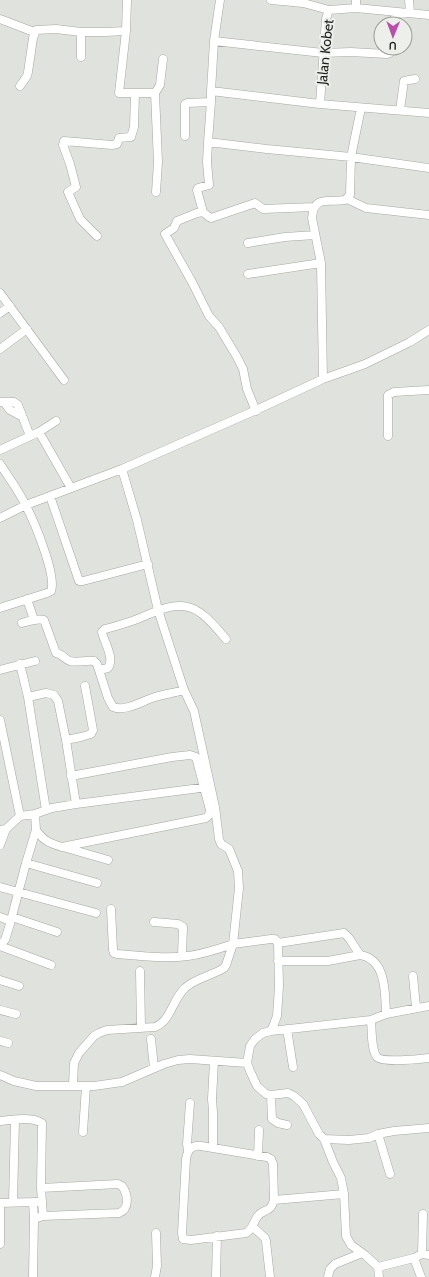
<svg xmlns="http://www.w3.org/2000/svg" width="429" height="1277" font-family="Cabin,sans-serif">
  <style>
    .lines { fill: none; stroke-linecap: round; stroke-linejoin: round }
    .street-casing { stroke: #a5a8a3; stroke-width: 9 }
    .street { stroke: #fff; stroke-width: 8 }
    .labels { text-anchor: middle; stroke-width: 4; stroke-linejoin: round; paint-order: stroke }
    .street-label { font-size: 14px; fill: #1e1f1e; stroke: #edf0ea }
  </style>
  <rect width="100%" height="100%" fill="#dfe2dd"/>
  <g class="lines">
    <defs>
      <path id="street" d="M 127,0 L 126,31 L 119,93 L 155,93 L 158,162 L 156,192
        M 220,0 L 214,41 L 211,91 L 320,104 L 429,113
        M 271,0 L 303,3 L 329,10 L 326,19 L 320,104
        M 409,0 L 410,12
        M 356,8 L 356,0
        M 329,10 L 356,8 L 429,15
        M 0,19 L 34,32
        M 394,24 L 396,12
        M 214,41 L 323,53 L 351,52 L 387,54 L 390,53 L 392,48
        M 81,57 L 81,32 L 105,32 L 126,31
        M 20,86 L 27,76 L 28,72 L 33,38 L 36,30 L 56,29 L 81,32
        M 155,93 L 160,85 L 163,59
        M 400,110 L 404,81 L 415,79
        M 185,136 L 185,104 L 187,103 L 211,102 L 211,91
        M 208,142 L 211,102
        M 347,199 L 366,208 L 429,215
        M 203,212 L 209,217 L 211,218 L 255,203 L 263,209 L 314,207
        M 97,236 L 80,219 L 68,192 L 76,187 L 70,164 L 63,145 L 64,141 L 112,145 L 117,144 L 119,138 L 131,137 L 134,127 L 135,93
        M 248,243 L 285,237 L 315,235
        M 248,274 L 321,263
        M 0,293 L 64,380
        M 0,313 L 10,306
        M 0,349 L 27,329
        M 323,379 L 321,263 L 312,218 C 314,194 329,203 345,200 L 350,195 L 351,157 L 361,108
        M 0,402 L 14,402 L 18,405 L 30,436
        M 4,402 L 10,410 L 21,416
        M 256,411 L 247,389 L 243,369 L 237,357 L 219,327 L 209,316 L 192,282 L 165,234 L 174,228 L 177,221 L 197,213 L 203,212 L 197,190 L 198,188 L 209,185 L 207,162 L 208,142 L 267,149 L 351,157 L 429,168
        M 39,432 L 71,488
        M 388,436 L 388,395 L 394,392 L 429,390
        M 0,450 L 39,432 L 56,421
        M 0,464 C 9,478 19,491 26,506 C 34,521 57,576 51,591 L 47,593 L 0,608
        M 122,469 L 137,520 L 158,610 L 184,690 L 194,711 L 215,807 L 219,839 L 221,844 L 229,849 L 238,871 L 239,888 L 233,944 L 271,939 L 275,939 L 278,943 L 279,986 L 277,1016 L 274,1024 L 271,1031
        M 50,496 L 79,581 L 83,581 L 148,564
        M 0,518 L 26,505 L 122,469 L 254,411 L 323,379 L 365,364 L 410,342 L 429,330
        M 27,599 L 34,620
        M 22,623 C 29,621 37,618 44,620 L 56,653 C 63,654 65,660 70,661 C 78,663 86,660 94,661 L 97,664 L 108,698 L 113,707 C 126,712 142,701 155,697 C 165,694 174,693 184,690
        M 20,664 L 28,697
        M 0,670 L 35,661
        M 99,670 L 108,668 C 115,658 104,642 102,632 L 105,629 C 114,627 123,624 132,621 C 150,615 169,602 188,607 C 204,611 216,628 226,639
        M 0,720 L 20,816 L 35,814
        M 66,740 L 81,737 L 91,734 L 93,730 L 85,686
        M 46,810 L 28,697 L 46,693 L 54,695 L 58,701 L 66,740 L 76,804
        M 0,830 L 6,829 L 20,816
        M 36,830 C 44,841 49,843 62,847 L 206,818 L 209,815 L 210,810 L 196,757 L 190,755 L 172,757 L 71,776
        M 0,845 L 6,829
        M 63,847 L 108,860
        M 26,863 L 97,883
        M 0,887 L 96,913
        M 111,909 L 113,950 L 114,953 L 117,954 C 140,956 165,959 188,956 C 204,954 218,949 233,944
        M 0,917 L 11,921
        M 12,917 L 57,932
        M 154,922 L 178,924 L 183,927 L 182,956
        M 278,943 L 344,933 L 349,938 L 360,955
        M 0,944 L 5,940 L 10,924 L 26,863 L 36,830 L 35,814 L 52,808 L 76,804 L 208,787
        M 0,946 L 51,965
        M 278,961 L 328,961 L 360,955 C 387,959 385,995 386,1014
        M 140,971 L 141,1028
        M 413,976 L 416,1007
        M 0,980 L 19,986
        M 0,1010 L 16,1014
        M 371,1020 C 372,1030 371,1050 377,1057 C 382,1063 420,1059 429,1058
        M 287,1029 L 293,1067
        M 151,1039 L 154,1068
        M 0,1041 L 8,1043
        M 0,1075 L 14,1081 L 36,1086 L 94,1086 L 122,1082 L 164,1064 L 178,1060 L 190,1059 L 247,1063
        M 73,1085 L 74,1063 L 79,1053 L 94,1036 L 99,1033 L 107,1030 L 155,1027 C 171,1021 172,1000 185,988 C 194,979 213,975 224,968 L 226,965 L 233,944
        M 271,1095 L 272,1119 L 278,1123 L 287,1125
        M 0,1121 C 12,1120 31,1116 42,1123 L 41,1188
        M 83,1132 L 86,1086
        M 378,1134 L 390,1174
        M 324,1139 L 349,1140 L 369,1138 L 378,1134 L 394,1131 L 429,1128
        M 213,1148 L 213,1112 L 212,1099 L 214,1061
        M 188,1151 L 187,1144 L 190,1103
        M 258,1156 L 259,1130
        M 274,1200 L 273,1164 L 271,1159 L 267,1157 L 201,1146 C 192,1145 188,1149 186,1159 L 182,1233 L 183,1239 L 191,1240 L 246,1233 C 253,1229 253,1223 257,1217 C 263,1208 270,1214 274,1200 L 344,1194
        M 13,1202 L 15,1120
        M 0,1203 L 0,1244
        M 0,1203 L 33,1202
        M 34,1219 L 33,1202 L 37,1202
        M 253,1227 L 265,1238 L 266,1241 L 270,1277
        M 422,1254 L 423,1214
        M 414,1258 L 421,1277
        M 378,1267 L 414,1258 L 422,1254 L 429,1255
        M 33,1277 L 34,1219 L 43,1216 L 119,1213 C 130,1209 128,1194 122,1186 L 118,1184 L 41,1188 L 43,1216
        M 155,1277 L 157,1266 L 156,1233
        M 216,1277 L 217,1236
        M 328,1277 L 330,1269 L 335,1264 L 362,1253
        M 379,1277 L 378,1267 L 365,1255 L 351,1245 L 346,1236 L 344,1194 L 341,1178 L 333,1162 L 324,1139 L 319,1134 L 303,1104 L 294,1096 L 288,1093 L 271,1095 L 266,1094 L 257,1086 L 250,1071 L 247,1063 L 250,1046 L 255,1039 L 263,1033 L 271,1031 L 371,1020 L 386,1014 L 429,1006"/>
    </defs>
    <use href="#street" class="street-casing"/>
    <use href="#street" class="street"/>
  </g>
  <g class="labels">
    <g class="street-label">
      <text transform="translate(325 52) rotate(-84)" y="5">Jalan Kobet</text>
    </g>
  </g>
  <g transform="translate(393 36) rotate(181)"><circle r="19" fill="#edf0ea" stroke="#9a9c98"/>
  <path d="M0-3L7 15L0 10L-7 15Z" fill="#b94eaf"/>
  <text y="-6" font-size="11" font-weight="bold" text-anchor="middle" fill="#1e1f1e">U</text>
  </g>
</svg>
